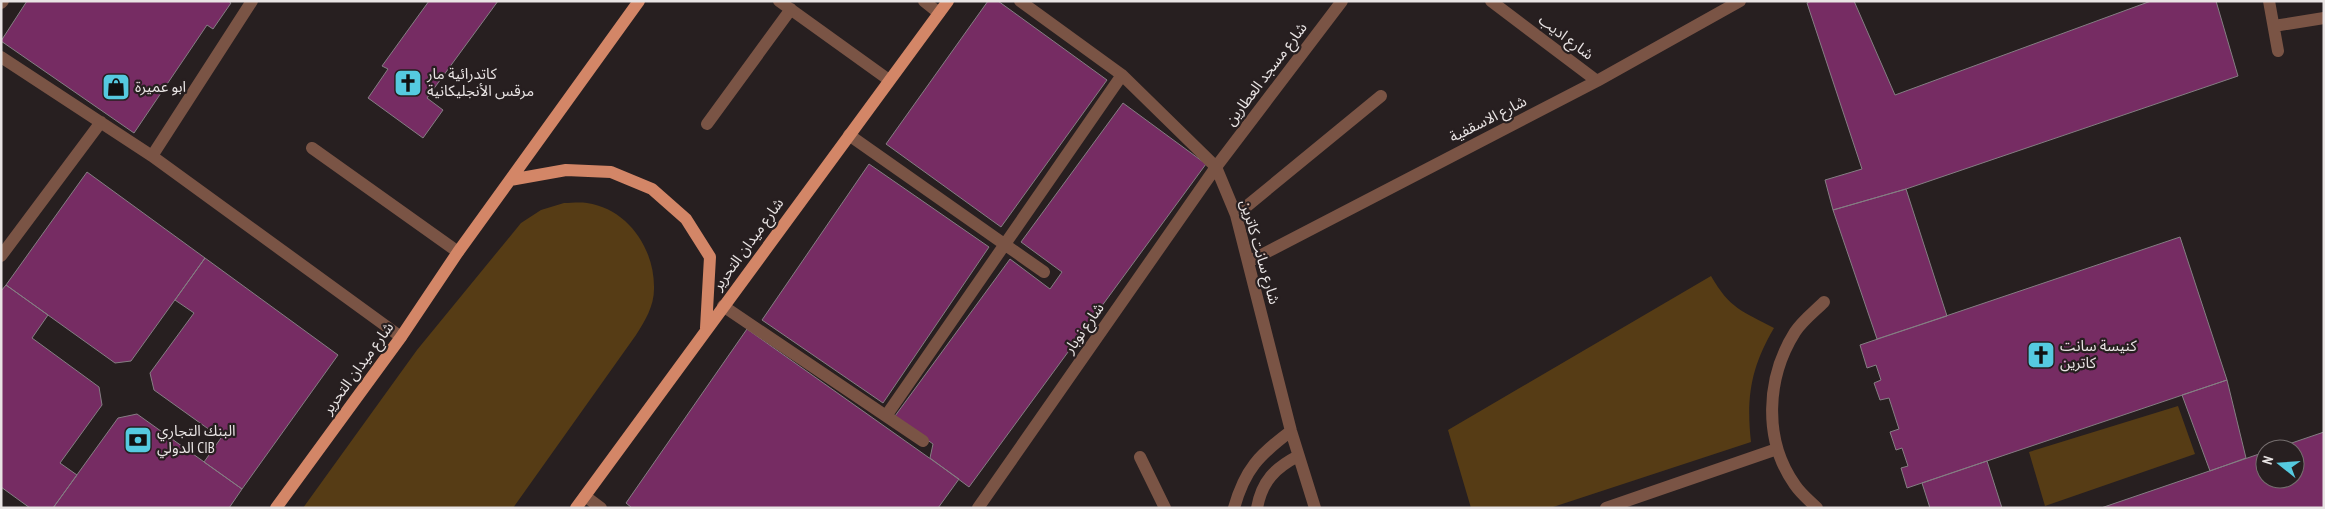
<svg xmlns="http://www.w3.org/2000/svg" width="2325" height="509" font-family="'PT Sans Narrow','Noto Sans Arabic',sans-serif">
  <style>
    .green { fill: #563c15 }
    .building { fill: #762c63; stroke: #857e83 }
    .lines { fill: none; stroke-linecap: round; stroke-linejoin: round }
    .minor { stroke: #7a5445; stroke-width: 12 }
    .major { stroke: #d38667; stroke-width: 12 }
    .labels { text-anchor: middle; stroke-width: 4.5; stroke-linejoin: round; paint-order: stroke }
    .street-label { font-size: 15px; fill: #e9e4e4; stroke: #271f20 }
    .poi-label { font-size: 15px; fill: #e9e4e4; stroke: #271f20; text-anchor: start }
  </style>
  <rect width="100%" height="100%" fill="#271f20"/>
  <path class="green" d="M 564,203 C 571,203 579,202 587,203 C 628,209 655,249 654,289 C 654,306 645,321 636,335 L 513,508 L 303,508 L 417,350 L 521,223 L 541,210 Z
    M 1711,276 C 1730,309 1742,311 1774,328 C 1751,367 1746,397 1751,442 L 1550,508 L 1471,508 L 1448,430 Z
    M 2178,406 L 2195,454 L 2045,506 L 2029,452 Z"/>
  <path class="building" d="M 27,1 L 228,1 L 231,3 L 213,29 L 207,25 L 134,133 L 1,41 Z
    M 429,1 L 498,1 L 427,98 L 443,110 L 423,138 L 368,98 L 388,69 L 382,66 Z
    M 988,1 L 998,1 L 1107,80 L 1001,227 L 886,144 Z
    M 1811,1 L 1854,1 L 1895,95 L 2151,1 L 2216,1 L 2238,76 L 1906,189 L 1833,210 L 1825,180 L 1862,169 L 1807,3 Z
    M 1123,103 L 1206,164 L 969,487 L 930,458 L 933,444 L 895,416 L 1010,259 L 1050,289 L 1062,272 L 1021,242 Z
    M 869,164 L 989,247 L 883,403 L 762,320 Z
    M 87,172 L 205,258 L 131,361 L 115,363 L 6,285 Z
    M 1906,189 L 1947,316 L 1877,339 L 1833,210 Z
    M 2180,237 L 2227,380 L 1907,488 L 1901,468 L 1908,466 L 1902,448 L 1896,450 L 1890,432 L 1899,429 L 1889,398 L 1880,400 L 1874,383 L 1881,380 L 1876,365 L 1867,368 L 1860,345 Z
    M 205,258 L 338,355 L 242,489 L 204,462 L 221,438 L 154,390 L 150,373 L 194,313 L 175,300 Z
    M 6,285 L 48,315 L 32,338 L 99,387 L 102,405 L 60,463 L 77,475 L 53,508 L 30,508 L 1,487 L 1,291 Z
    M 747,329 L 959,479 L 938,508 L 632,508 L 626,503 Z
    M 2227,380 L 2246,458 L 2210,471 L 2182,395 Z
    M 137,414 L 242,489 L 229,508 L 53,508 L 118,418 Z
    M 2324,432 L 2324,508 L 2101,508 L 2265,452 L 2265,479 L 2295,479 L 2295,449 L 2274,449 Z
    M 1987,461 L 2002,508 L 1930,508 L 1922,483 Z"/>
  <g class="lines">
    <path class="minor" d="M 779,1 L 889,80
      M 924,1 L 939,13
      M 1020,1 L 1122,75 L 1216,167 L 1236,215 L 1291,431 L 1315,508
      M 1491,1 L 1597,81
      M 2269,1 L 2278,51
      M 1,3 L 3,1
      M 2274,26 L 2324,18
      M 1,57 L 152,156 L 401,337
      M 707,124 L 791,9
      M 849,135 L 1044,272
      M 312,148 L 458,252
      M 152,156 L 252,1
      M 1236,215 L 1381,96
      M 1,256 L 101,122
      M 1248,262 L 1597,81 L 1740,1
      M 723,306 L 923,441
      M 886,416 L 1122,75
      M 1140,457 L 1165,508
      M 585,496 L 601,508
      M 978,508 L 1216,167 L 1342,1
      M 1234,508 C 1245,469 1259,455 1291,431
      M 1257,508 C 1262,481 1275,468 1298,456
      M 1606,508 L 1777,449
      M 1817,508 C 1810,501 1801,494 1795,485 C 1763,440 1766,378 1795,332 C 1802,321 1815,311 1824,302"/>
    <path class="major" d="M 510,180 L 566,170 L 611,172 L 652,189 L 686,219 L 710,257 L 706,328
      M 276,508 L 401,337 L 458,252 L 639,1
      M 576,508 L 948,1"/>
  </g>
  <defs>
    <symbol id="church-square" viewBox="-11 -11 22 22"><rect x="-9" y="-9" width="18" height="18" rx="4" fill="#55cae0" stroke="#271f20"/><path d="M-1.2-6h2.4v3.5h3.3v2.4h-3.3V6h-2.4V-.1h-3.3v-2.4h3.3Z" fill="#111"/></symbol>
    <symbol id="shop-square" viewBox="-11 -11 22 22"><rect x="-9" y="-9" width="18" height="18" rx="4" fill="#55cae0" stroke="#271f20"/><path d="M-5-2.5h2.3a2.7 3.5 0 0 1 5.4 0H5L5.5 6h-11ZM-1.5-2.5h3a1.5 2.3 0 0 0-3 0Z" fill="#111"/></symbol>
    <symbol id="bank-square" viewBox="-11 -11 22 22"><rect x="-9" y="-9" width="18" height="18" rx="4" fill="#55cae0" stroke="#271f20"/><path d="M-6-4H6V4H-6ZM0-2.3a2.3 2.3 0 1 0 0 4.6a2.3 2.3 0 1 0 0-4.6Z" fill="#111"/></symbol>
  </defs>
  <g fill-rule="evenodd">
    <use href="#church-square" x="392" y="67" width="32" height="32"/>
    <use href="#shop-square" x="100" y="71" width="32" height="32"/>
    <use href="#church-square" x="2025" y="339" width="32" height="32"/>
    <use href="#bank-square" x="122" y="424" width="32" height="32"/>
  </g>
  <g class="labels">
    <g class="street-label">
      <text transform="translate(1566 37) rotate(37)" y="5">شارع اديب</text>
      <text transform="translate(1266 74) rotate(-53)" y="5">شارع مسجد العطارين</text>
      <text transform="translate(1488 119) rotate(-27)" y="5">شارع الاسقفية</text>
      <text transform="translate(748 244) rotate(-54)" y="5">شارع ميدان التحرير</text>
      <text transform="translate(1260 252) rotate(74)" y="5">شارع سانت كاترين</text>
      <text transform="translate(1084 328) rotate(-55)" y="5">شارع نوبار</text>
      <text transform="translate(358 368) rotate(-54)" y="5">شارع ميدان التحرير</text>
    </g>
    <g class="poi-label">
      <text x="427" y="79">كاتدرائية مار<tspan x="427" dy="17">مرقس الأنجليكانية</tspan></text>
      <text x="135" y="92">ابو عميرة</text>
      <text x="2060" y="351">كنيسة سانت<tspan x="2060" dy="17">كاترين</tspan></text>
      <text x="157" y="436">البنك التجاري<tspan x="157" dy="17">الدولي CIB</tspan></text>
    </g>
  </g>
  <rect width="2325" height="509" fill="none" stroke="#e9e4e4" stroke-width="5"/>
  <g transform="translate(2280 464) rotate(287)"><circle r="24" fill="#271f20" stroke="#756e6e"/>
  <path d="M0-4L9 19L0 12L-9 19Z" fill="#55cae0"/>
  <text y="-8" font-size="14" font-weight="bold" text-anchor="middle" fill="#e9e4e4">N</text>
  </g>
</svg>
